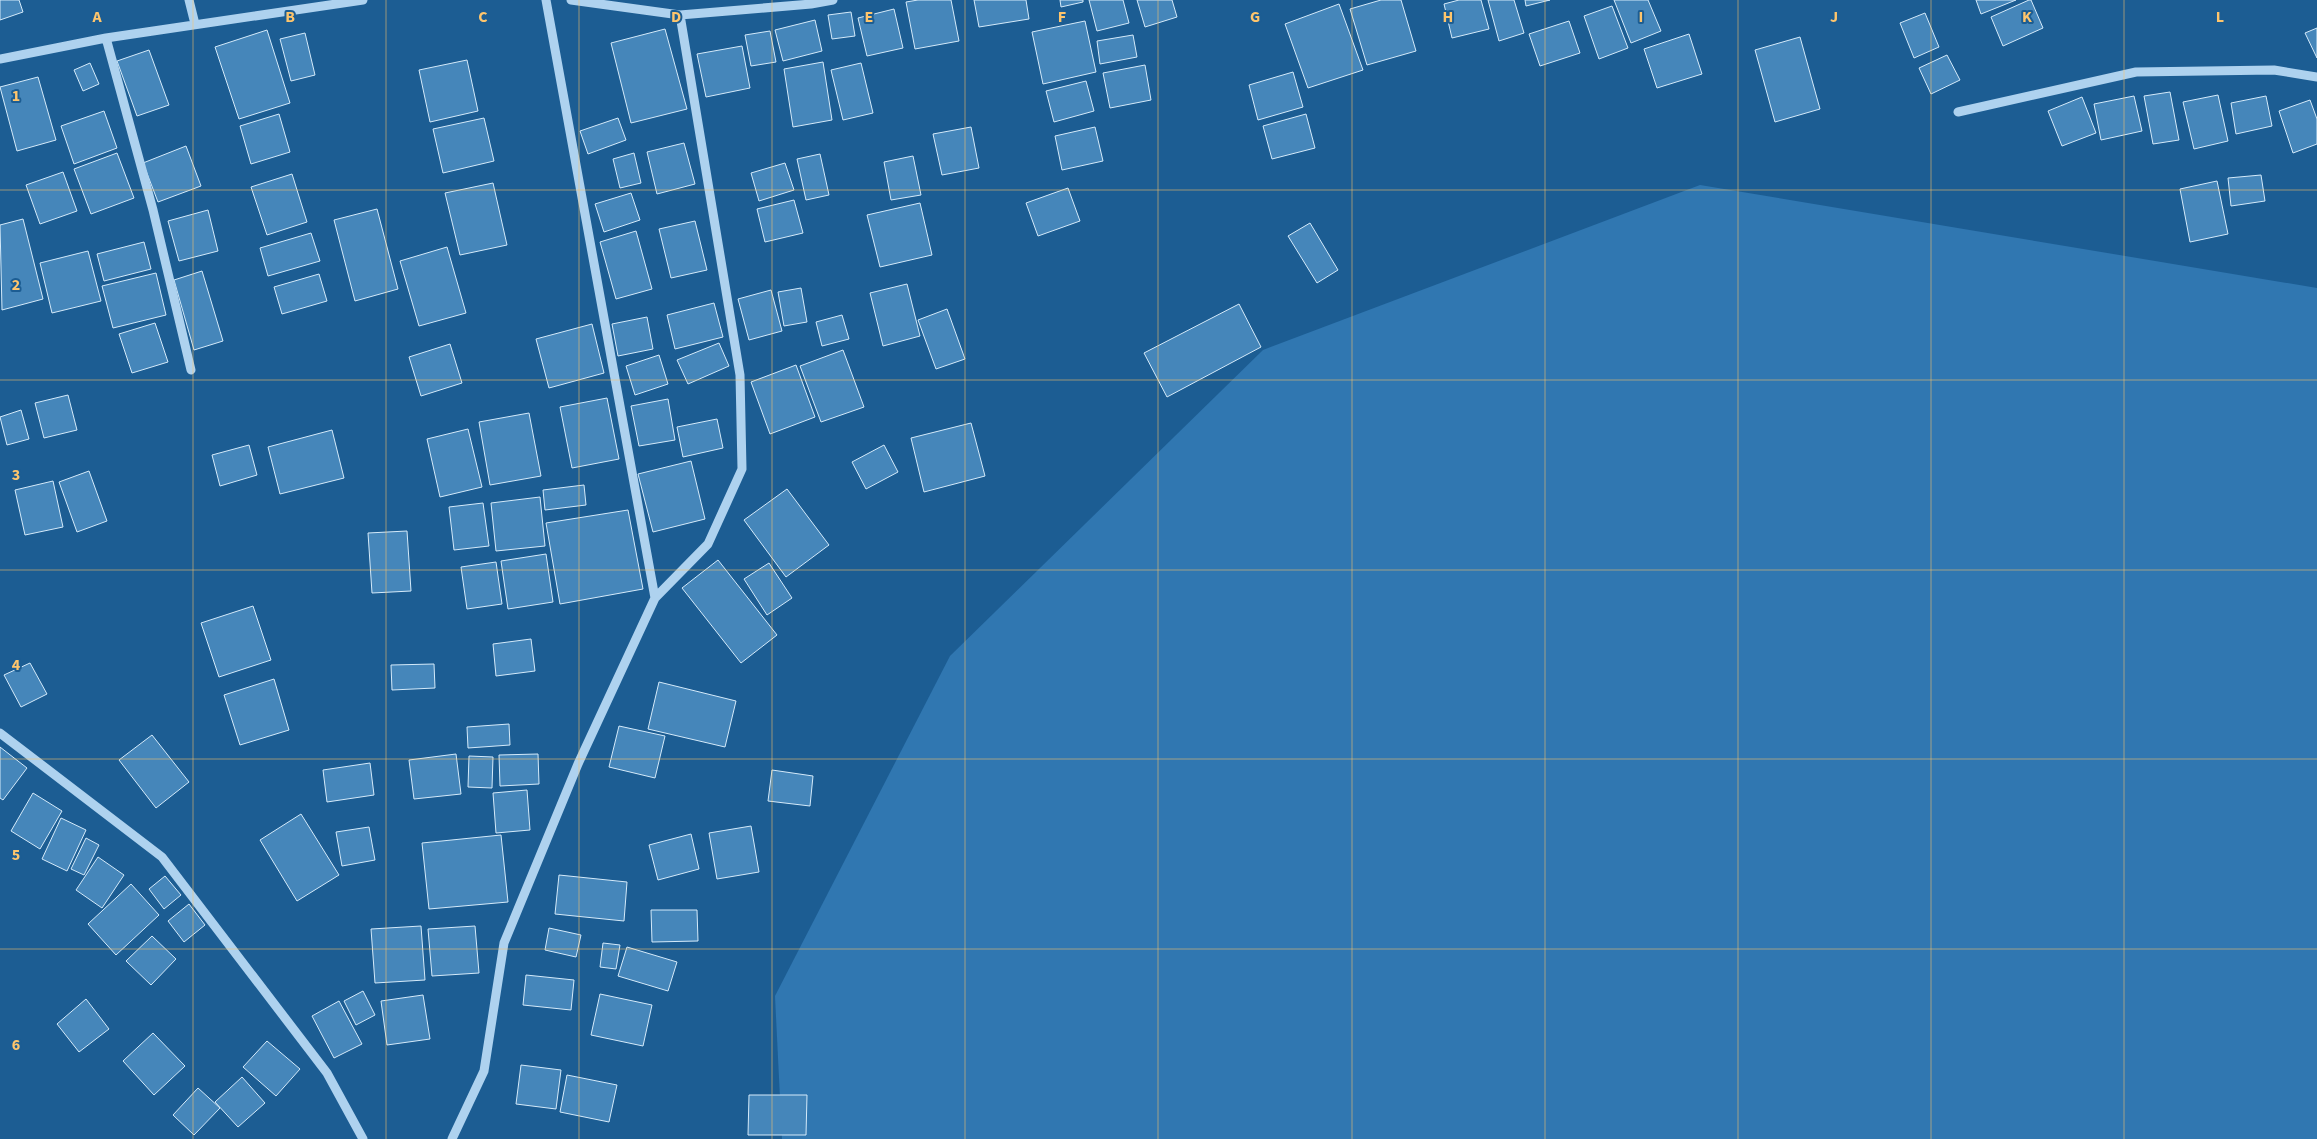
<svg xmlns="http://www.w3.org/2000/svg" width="2317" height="1139" font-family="'Source Sans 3',sans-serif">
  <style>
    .green { fill: #3077b1 }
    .building { fill: #4586ba; stroke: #d4eafa }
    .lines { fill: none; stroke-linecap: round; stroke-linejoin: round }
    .minor { stroke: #aed2ef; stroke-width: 9 }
    .grid { fill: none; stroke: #fec56c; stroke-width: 1; stroke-opacity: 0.55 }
    .grid-label { font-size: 16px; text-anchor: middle; font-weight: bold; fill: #fec56c; stroke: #1c5d93; stroke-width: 4; stroke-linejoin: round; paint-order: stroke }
  </style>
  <rect width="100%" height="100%" fill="#1c5d93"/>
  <path class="green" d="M 1700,185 L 2317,288 L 2317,1139 L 782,1139 L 775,996 L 950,656 L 1263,350 Z"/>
  <path class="building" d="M 0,0 L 19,0 L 23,12 L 0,20 Z
    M 918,0 L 951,0 L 959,41 L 915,49 L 906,2 Z
    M 974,0 L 1026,0 L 1029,19 L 979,27 Z
    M 1060,0 L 1083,0 L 1083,2 L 1061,7 Z
    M 1089,0 L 1123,0 L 1129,23 L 1097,31 Z
    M 1137,0 L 1172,0 L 1177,17 L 1145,27 Z
    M 1381,0 L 1401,0 L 1416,51 L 1367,65 L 1350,9 Z
    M 1459,0 L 1481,0 L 1489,29 L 1452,38 L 1444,4 Z
    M 1488,0 L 1514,0 L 1524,33 L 1499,41 Z
    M 1525,0 L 1550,0 L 1526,6 Z
    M 1614,0 L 1648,0 L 1661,31 L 1631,43 Z
    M 1976,0 L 2016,0 L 1981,14 Z
    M 2029,0 L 2031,0 L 2043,28 L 2003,46 L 1991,17 Z
    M 1339,4 L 1363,70 L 1308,88 L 1285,24 Z
    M 1612,6 L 1628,48 L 1599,59 L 1584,16 Z
    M 894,9 L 903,48 L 867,56 L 858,18 Z
    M 851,12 L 855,36 L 832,39 L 828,15 Z
    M 1925,13 L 1939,47 L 1914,58 L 1900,23 Z
    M 815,20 L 822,51 L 783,61 L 775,30 Z
    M 1085,21 L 1096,72 L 1043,84 L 1032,32 Z
    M 1569,21 L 1580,53 L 1540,66 L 1529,34 Z
    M 2317,28 L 2317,58 L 2305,33 Z
    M 665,29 L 687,109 L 631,123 L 611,43 Z
    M 267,30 L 290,103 L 239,119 L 215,47 Z
    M 770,31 L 776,62 L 751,66 L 745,35 Z
    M 305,33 L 315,75 L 291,81 L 280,39 Z
    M 1689,34 L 1702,74 L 1657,88 L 1644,49 Z
    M 1133,35 L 1137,57 L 1100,64 L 1097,41 Z
    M 1800,37 L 1820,109 L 1775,122 L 1755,50 Z
    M 742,46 L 750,88 L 706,97 L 697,54 Z
    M 149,50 L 169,105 L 137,116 L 117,61 Z
    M 1947,55 L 1960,80 L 1931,94 L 1919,68 Z
    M 467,60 L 478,111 L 430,122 L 419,70 Z
    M 823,62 L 832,120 L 793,127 L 784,69 Z
    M 90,63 L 99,84 L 83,91 L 74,70 Z
    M 861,63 L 873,113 L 843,120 L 831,70 Z
    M 1145,65 L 1151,100 L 1110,108 L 1103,73 Z
    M 1293,72 L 1303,107 L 1258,120 L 1249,85 Z
    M 38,77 L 56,140 L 17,151 L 0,87 Z
    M 1086,81 L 1094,111 L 1054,122 L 1046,91 Z
    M 2170,92 L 2179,140 L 2153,144 L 2144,96 Z
    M 2218,95 L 2228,141 L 2194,149 L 2183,102 Z
    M 2134,96 L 2142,131 L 2101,140 L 2094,104 Z
    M 2266,96 L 2272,126 L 2236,134 L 2231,103 Z
    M 2082,97 L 2096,133 L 2062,146 L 2048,111 Z
    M 2310,100 L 2317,119 L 2317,144 L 2293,153 L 2279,111 Z
    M 104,111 L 117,148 L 74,164 L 61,126 Z
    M 279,114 L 290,152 L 251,164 L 240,126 Z
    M 1306,114 L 1315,148 L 1272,159 L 1263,126 Z
    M 484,118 L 494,161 L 443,173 L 433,129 Z
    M 618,118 L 626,140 L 588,154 L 580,131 Z
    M 971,127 L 979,168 L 942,175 L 933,134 Z
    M 1095,127 L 1103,161 L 1062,170 L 1055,136 Z
    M 684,143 L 695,184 L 657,194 L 647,152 Z
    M 186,146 L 201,186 L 158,202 L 143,163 Z
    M 117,153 L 134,198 L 91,214 L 74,169 Z
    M 634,153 L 641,183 L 620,188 L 613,159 Z
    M 820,154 L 829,195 L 806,200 L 797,159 Z
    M 913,156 L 921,195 L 891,200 L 884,162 Z
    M 785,163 L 794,190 L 759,201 L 751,173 Z
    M 63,172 L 77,211 L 40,224 L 26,185 Z
    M 292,174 L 307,222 L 267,235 L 251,187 Z
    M 2261,175 L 2265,201 L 2231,206 L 2228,178 Z
    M 2217,181 L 2228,234 L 2190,242 L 2180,189 Z
    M 493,183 L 507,245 L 460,255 L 445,193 Z
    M 1068,188 L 1080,221 L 1038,236 L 1026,203 Z
    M 631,193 L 640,220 L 604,232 L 595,204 Z
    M 794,200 L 803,233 L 765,242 L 757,209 Z
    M 920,203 L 932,255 L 880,267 L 867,215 Z
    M 377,209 L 398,289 L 355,301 L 334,220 Z
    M 208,210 L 218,251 L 179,261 L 168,221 Z
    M 23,219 L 43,299 L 2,310 L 0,225 Z
    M 695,221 L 707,270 L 671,278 L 659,229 Z
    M 1310,223 L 1338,270 L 1317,283 L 1288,236 Z
    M 636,231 L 652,289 L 616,299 L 600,242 Z
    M 311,233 L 320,261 L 268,276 L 260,248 Z
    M 144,242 L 151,269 L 104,281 L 97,254 Z
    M 447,247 L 466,313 L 419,326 L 400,261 Z
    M 88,251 L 101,301 L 52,313 L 40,263 Z
    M 202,271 L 223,341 L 194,350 L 174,280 Z
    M 156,273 L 166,315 L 113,328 L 102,286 Z
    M 319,274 L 327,301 L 282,314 L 274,287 Z
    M 907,284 L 920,336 L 883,346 L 870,293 Z
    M 801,288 L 807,322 L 784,326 L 778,292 Z
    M 771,290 L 782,331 L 749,340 L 738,299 Z
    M 714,303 L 723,337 L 675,349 L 667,315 Z
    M 1239,304 L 1261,347 L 1167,397 L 1144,353 Z
    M 947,309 L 965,359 L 936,369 L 918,320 Z
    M 842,315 L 849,339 L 822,346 L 816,322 Z
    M 647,317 L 653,349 L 618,356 L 612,324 Z
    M 155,323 L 168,362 L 132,373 L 119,334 Z
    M 592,324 L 604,373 L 549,388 L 536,339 Z
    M 719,343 L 729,366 L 688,384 L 677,360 Z
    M 450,344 L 462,383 L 421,396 L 409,357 Z
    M 843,350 L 864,407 L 821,422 L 800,366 Z
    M 659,355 L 668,384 L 635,395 L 626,366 Z
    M 796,365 L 815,417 L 770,434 L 751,382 Z
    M 68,395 L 77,430 L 44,438 L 35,403 Z
    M 607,398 L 619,459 L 572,468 L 560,407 Z
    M 668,399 L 675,440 L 639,446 L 631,406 Z
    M 21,410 L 29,439 L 7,445 L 0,417 Z
    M 529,413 L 541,476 L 490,485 L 479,422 Z
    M 717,419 L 723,448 L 683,457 L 677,427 Z
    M 971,423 L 985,476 L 924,492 L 911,438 Z
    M 468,429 L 482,487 L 440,497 L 427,439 Z
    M 332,430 L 344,478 L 280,494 L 268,447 Z
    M 249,445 L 257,475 L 220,486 L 212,455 Z
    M 884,445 L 898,472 L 866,489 L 852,462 Z
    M 691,461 L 705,519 L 653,532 L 638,474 Z
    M 89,471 L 107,521 L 77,532 L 59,482 Z
    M 53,481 L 63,527 L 25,535 L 15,490 Z
    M 584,485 L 586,505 L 545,510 L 543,490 Z
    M 787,489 L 829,545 L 786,577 L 744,520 Z
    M 540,497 L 545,546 L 496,551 L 491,503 Z
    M 483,503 L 489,546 L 454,550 L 449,507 Z
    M 628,510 L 643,589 L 560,604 L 546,523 Z
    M 407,531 L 411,591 L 372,593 L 368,533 Z
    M 546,554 L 553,602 L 508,609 L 501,561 Z
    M 718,560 L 777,635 L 741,663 L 682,588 Z
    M 496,562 L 502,604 L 467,609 L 461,567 Z
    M 769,563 L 792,598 L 767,615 L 744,579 Z
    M 253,606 L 271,660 L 219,677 L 201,623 Z
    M 531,639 L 535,671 L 496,676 L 493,644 Z
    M 30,663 L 47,694 L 21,707 L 4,675 Z
    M 434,664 L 435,688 L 392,690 L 391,665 Z
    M 274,679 L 289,730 L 240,745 L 224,695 Z
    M 659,682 L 736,701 L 725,747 L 648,729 Z
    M 509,724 L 510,745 L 468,748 L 467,727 Z
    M 619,726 L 665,736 L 655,778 L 609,767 Z
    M 152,735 L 189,782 L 156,808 L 119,760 Z
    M 0,747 L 27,768 L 3,800 L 0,798 Z
    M 456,754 L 461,794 L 414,799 L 409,760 Z
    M 538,754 L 539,784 L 500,786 L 499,755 Z
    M 469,756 L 493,757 L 492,788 L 468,787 Z
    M 370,763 L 374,795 L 327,802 L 323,770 Z
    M 772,770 L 813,776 L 810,806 L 768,801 Z
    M 527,790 L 530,830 L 496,833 L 493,793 Z
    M 33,793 L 62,811 L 40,849 L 11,831 Z
    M 301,814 L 339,875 L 297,901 L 260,840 Z
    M 61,818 L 86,830 L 67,871 L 42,859 Z
    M 751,826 L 759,872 L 717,879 L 709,833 Z
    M 369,827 L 375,860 L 342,866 L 336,832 Z
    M 691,834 L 699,869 L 658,880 L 649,845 Z
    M 501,835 L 508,902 L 429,909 L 422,843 Z
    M 86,838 L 99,845 L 84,875 L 71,869 Z
    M 98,857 L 124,875 L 102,908 L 76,890 Z
    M 559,875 L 627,882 L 624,921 L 555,914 Z
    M 165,876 L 181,895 L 164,909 L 149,889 Z
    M 131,884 L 159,915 L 116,955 L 88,924 Z
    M 189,904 L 205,925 L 184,942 L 168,921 Z
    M 651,910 L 697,910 L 698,941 L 652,942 Z
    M 421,926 L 425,980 L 375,983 L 371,929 Z
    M 475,926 L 479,973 L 432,976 L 428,929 Z
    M 549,928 L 581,935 L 576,957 L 545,950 Z
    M 152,936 L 176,959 L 151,985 L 126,961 Z
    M 603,943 L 620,945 L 616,969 L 600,967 Z
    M 627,947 L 677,962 L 668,991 L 618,976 Z
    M 526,975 L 574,980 L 571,1010 L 523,1005 Z
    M 363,991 L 375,1015 L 356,1025 L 344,1001 Z
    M 600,994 L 652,1005 L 643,1046 L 591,1035 Z
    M 423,995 L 430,1039 L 387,1045 L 381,1001 Z
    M 86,999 L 109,1029 L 79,1052 L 57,1024 Z
    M 339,1001 L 362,1044 L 334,1058 L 312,1016 Z
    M 153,1033 L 185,1066 L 154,1095 L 123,1061 Z
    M 267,1041 L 300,1069 L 276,1096 L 243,1067 Z
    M 521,1065 L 561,1070 L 556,1109 L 516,1104 Z
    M 567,1075 L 617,1085 L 609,1122 L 560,1112 Z
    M 242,1077 L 265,1103 L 238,1127 L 215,1102 Z
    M 198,1088 L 220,1108 L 194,1135 L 173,1115 Z
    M 749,1095 L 807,1095 L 806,1135 L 748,1135 Z"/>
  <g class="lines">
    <path class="minor" d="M 189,0 L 195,24
      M 571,0 L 680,15 L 811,4 L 833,0
      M 106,38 L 153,210 L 191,370
      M 0,59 L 106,38 L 363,0
      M 1958,112 L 2136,72 L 2274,70 L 2317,77
      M 655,598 L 708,544 L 742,469 L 740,375 L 680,15
      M 0,733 L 162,857 L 327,1073 L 363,1139
      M 452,1139 L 484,1071 L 504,943 L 578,764 L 655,598 L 546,0"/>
  </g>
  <path class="grid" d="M 193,0 L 193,1139M 386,0 L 386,1139M 579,0 L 579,1139M 772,0 L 772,1139M 965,0 L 965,1139M 1158,0 L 1158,1139M 1352,0 L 1352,1139M 1545,0 L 1545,1139M 1738,0 L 1738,1139M 1931,0 L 1931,1139M 2124,0 L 2124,1139M 0,190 L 2317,190M 0,380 L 2317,380M 0,570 L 2317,570M 0,759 L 2317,759M 0,949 L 2317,949"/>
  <g class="grid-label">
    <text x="97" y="22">A</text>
    <text x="290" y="22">B</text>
    <text x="483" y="22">C</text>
    <text x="676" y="22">D</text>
    <text x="869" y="22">E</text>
    <text x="1062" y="22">F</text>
    <text x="1255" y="22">G</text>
    <text x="1448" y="22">H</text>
    <text x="1641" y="22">I</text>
    <text x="1834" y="22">J</text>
    <text x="2027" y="22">K</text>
    <text x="2220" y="22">L</text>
    <text x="16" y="101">1</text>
    <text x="16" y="290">2</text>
    <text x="16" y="480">3</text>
    <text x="16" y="670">4</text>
    <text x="16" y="860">5</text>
    <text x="16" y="1050">6</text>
  </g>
</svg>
